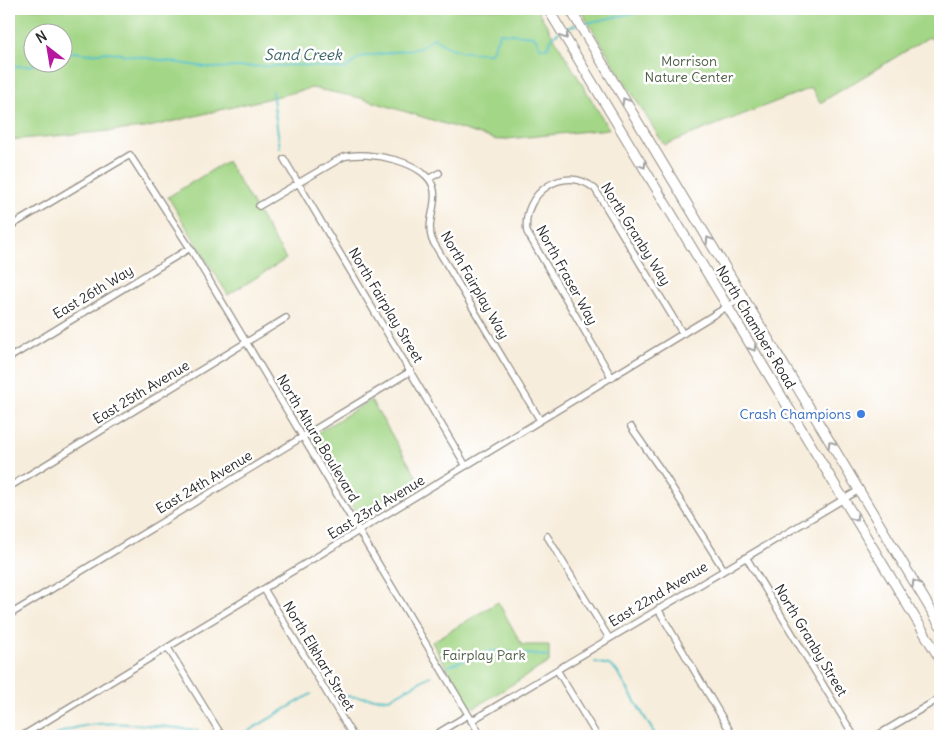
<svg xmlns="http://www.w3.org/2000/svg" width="949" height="745" font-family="Delius,sans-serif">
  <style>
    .green { fill: #a3d686; stroke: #678058; fill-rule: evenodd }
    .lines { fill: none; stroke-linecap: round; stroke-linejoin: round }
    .stream { stroke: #53c1c8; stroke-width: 2 }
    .street-casing { stroke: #918c84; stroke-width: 8 }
    .secondary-casing { stroke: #918c84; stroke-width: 11 }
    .street { stroke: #fff; stroke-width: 5.5 }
    .secondary { stroke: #fff; stroke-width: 9 }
    .oneway { stroke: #a0a0a0 }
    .shop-dot { fill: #3f7fe0; stroke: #fff; stroke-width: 2 }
    .labels { text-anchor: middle; stroke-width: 5; stroke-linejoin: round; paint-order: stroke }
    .park-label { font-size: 14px; fill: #4f5e46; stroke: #fff }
    .street-label { font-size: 14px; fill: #2b2b2b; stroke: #fff }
    .shop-label { font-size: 14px; fill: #366cbe; stroke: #fff; text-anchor: end }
    .water-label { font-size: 15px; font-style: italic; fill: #396062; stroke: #fff }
  </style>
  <rect width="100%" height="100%" fill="#fff"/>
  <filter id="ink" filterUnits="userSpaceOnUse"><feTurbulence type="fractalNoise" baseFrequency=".02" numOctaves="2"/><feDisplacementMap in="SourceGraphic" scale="10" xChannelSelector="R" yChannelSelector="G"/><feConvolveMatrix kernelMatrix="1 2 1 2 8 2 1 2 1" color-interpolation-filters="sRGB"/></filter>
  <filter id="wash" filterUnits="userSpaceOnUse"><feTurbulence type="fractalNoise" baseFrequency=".0096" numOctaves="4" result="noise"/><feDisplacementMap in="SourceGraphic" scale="20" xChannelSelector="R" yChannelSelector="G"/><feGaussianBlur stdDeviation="1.12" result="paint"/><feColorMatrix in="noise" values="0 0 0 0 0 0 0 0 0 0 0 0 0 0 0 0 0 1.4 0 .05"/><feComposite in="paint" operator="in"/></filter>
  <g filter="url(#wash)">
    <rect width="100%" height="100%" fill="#f7eddc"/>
    <path class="green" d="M 9,9 L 537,9 L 609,129 L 497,140 L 361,98 L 312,88 L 145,128 L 9,140 ZM 32,32 L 62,32 L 62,62 L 32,62 Z
      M 580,9 L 940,9 L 940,46 L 929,37 L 820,103 L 811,88 L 664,145 Z
      M 227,161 L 286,259 L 228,295 L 168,197 Z
      M 371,400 L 421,484 L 362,522 L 312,436 Z
      M 498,602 L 522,645 L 549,645 L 549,662 L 475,707 L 469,706 L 432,642 Z"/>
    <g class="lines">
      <path class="stream" d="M 582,24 L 653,9
        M 563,30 L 575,25
        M 62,56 L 74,52 L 89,54 L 108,52 L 212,68 L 299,65 L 345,69 L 360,57 L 420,48 L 434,38 C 452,53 468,53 491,53 L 500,33 L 534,36 L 540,47 L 547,48 L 553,36 L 559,32
        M 9,66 L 30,66 L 41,62
        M 272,91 L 280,148
        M 595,662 L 609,665 L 616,670 L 656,736
        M 449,666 L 475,655 L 493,651 L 548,656
        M 343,696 L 389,699 L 430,676
        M 234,735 L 245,733 L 311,694
        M 55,736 C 92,714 156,727 198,730"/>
    </g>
  </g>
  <g filter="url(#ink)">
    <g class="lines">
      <defs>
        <path id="street" d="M 284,159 L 466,466
          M 430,178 L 439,173
          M 259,206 L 343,157 C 367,150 429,161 434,190 C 437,207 426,222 432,240 L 540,420
          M 9,227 L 130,155 L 190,248 L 481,736
          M 9,358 L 190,248
          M 612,378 L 527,232 C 521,193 565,163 595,189 L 683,334
          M 631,427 L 663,473 L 724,570
          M 9,487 L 286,318
          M 547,536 L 609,638
          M 746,557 L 854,736
          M 264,589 L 353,736
          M 658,609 L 733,736
          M 9,615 L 411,371
          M 168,648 L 222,736
          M 557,670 L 597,736
          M 471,721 L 859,490
          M 22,736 L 743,297
          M 433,736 L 468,715
          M 876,736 L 940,698"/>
        <path id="secondary" d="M 548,9 L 940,659
          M 570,9 L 940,625"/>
      </defs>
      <use href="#street" class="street-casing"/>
      <use href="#secondary" class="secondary-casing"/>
      <use href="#street" class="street"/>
      <use href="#secondary" class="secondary"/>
    </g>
    <defs><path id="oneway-chevron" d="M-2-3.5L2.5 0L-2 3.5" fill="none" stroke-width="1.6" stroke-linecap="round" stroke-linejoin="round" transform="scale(1.25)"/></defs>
    <g class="oneway">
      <use href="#oneway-chevron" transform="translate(565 36) rotate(59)"/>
      <use href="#oneway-chevron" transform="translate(625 101) rotate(-121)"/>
      <use href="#oneway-chevron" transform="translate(643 165) rotate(59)"/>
      <use href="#oneway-chevron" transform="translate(709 240) rotate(-121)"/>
      <use href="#oneway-chevron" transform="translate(753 348) rotate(59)"/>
      <use href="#oneway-chevron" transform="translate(831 444) rotate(-121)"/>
      <use href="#oneway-chevron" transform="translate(855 518) rotate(59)"/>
      <use href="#oneway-chevron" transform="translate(915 583) rotate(-121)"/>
    </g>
  </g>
  <circle class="shop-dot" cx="861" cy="414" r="5"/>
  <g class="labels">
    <g class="park-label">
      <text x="689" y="66">Morrison<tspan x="689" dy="16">Nature Center</tspan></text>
      <text x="484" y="660">Fairplay Park</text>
    </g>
    <g class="street-label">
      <text transform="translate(636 234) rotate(58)" y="5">North Granby Way</text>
      <text transform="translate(567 275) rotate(61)" y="5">North Fraser Way</text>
      <text transform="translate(475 285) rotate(60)" y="5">North Fairplay Way</text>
      <text transform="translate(93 292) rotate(-31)" y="5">East 26th Way</text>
      <text transform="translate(386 305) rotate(59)" y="5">North Fairplay Street</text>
      <text transform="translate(756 327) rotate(59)" y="5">North Chambers Road</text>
      <text transform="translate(141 392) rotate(-31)" y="5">East 25th Avenue</text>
      <text transform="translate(318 438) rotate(59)" y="5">North Altura Boulevard</text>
      <text transform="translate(204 482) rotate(-31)" y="5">East 24th Avenue</text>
      <text transform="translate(376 507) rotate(-31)" y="5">East 23rd Avenue</text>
      <text transform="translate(658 594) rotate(-31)" y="5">East 22nd Avenue</text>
      <text transform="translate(811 640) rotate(59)" y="5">North Granby Street</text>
      <text transform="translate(319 656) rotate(59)" y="5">North Elkhart Street</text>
    </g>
    <g class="shop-label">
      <text x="851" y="419">Crash Champions</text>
    </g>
    <g class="water-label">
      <text x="303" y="60">Sand Creek</text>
    </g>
  </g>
  <rect width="949" height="745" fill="none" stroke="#fff" stroke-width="30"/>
  <g transform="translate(48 48) rotate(329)"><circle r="24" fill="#ffffff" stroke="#aaaaaa"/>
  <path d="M0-4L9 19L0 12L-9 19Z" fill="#b5179e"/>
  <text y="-8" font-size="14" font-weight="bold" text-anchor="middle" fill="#2b2b2b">N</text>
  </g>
</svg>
